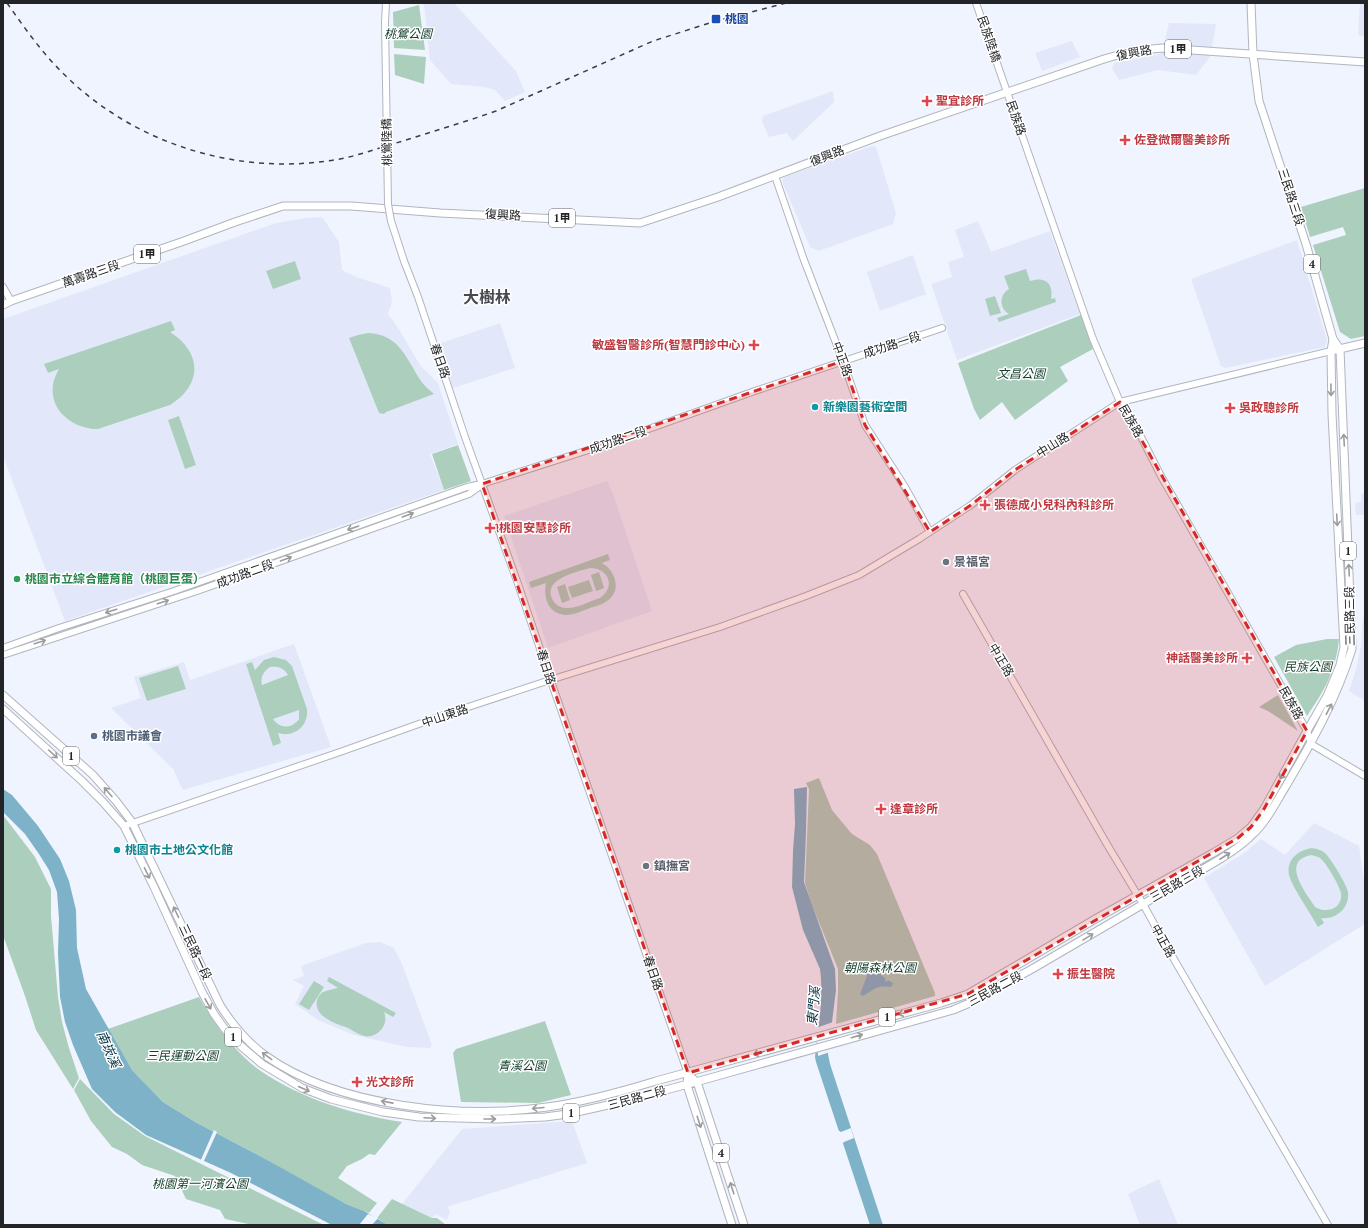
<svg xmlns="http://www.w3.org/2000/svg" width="1368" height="1228" font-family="'PT Serif','Noto Sans TC',serif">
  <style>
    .built { fill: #e2e8f9 }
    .green { fill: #accfbd; fill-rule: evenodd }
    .water { fill: #7eb2c9 }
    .pier { fill: #f0f4fe }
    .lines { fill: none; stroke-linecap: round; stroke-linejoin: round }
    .secondary-casing { stroke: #b1b5be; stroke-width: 8 }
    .primary-casing { stroke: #b1b5be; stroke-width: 9 }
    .secondary { stroke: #fff; stroke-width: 6 }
    .primary { stroke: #fff; stroke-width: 7 }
    .rail { stroke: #3c3d42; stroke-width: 1.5; stroke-dasharray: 5 5; stroke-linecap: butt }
    .secondary-bridge-casing { stroke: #b1b5be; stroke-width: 8; stroke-linecap: butt }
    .secondary-bridge { stroke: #fff; stroke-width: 6 }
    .oneway { stroke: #9c9c9e }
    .marked { fill: #d62828; fill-opacity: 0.2; stroke: #d62828; stroke-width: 3; stroke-dasharray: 8 5; stroke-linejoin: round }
    .transit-dot { fill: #1a4fb4; stroke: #fff; stroke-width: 1.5 }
    .health-dot { fill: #e0444e; stroke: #fff; stroke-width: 1.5 }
    .culture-dot { fill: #0f9aa8; stroke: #fff; stroke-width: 1.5 }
    .worship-dot { fill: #6b7280; stroke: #fff; stroke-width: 1.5 }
    .leisure-dot { fill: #2e9e5b; stroke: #fff; stroke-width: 1.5 }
    .service-dot { fill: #5c6f8a; stroke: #fff; stroke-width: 1.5 }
    .labels { text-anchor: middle; stroke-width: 3; stroke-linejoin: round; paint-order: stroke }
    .shield { fill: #fff; stroke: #656668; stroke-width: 1 }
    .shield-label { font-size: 11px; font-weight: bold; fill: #232428 }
    .transit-label { font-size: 12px; font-weight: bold; fill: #164399; stroke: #fff; text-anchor: start }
    .park-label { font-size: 12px; font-style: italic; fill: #113c2a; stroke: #fff }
    .street-label { font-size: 12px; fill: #232428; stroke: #fff }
    .health-label { font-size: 12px; font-weight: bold; fill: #be3a42; stroke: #fff; text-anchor: start }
    .culture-label { font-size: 12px; font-weight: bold; fill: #0d838f; stroke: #fff; text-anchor: start }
    .worship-label { font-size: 12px; font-weight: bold; fill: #5b616d; stroke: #fff; text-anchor: start }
    .leisure-label { font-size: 12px; font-weight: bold; fill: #27864d; stroke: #fff; text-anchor: start }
    .service-label { font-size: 12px; font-weight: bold; fill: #4e5e75; stroke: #fff; text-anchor: start }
    .water-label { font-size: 13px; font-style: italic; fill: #002f40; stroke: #fff }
    .district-label { font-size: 16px; font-weight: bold; fill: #464951; stroke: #fff }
  </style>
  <rect width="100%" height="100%" fill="#f0f4fe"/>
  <path class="built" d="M 427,3 L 454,3 L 516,71 L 525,92 L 505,101 L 495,90 L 484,87 L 451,84 L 430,60 L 424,4 Z
    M 1360,3 L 1365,3 L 1365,37 L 1358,35 Z
    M 1169,23 L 1216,24 L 1210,57 L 1196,75 L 1158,70 L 1119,80 L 1112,68 L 1114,63 L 1160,54 L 1165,40 Z
    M 1072,41 L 1080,57 L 1042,71 L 1035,53 Z
    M 833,91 L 834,102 L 793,141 L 787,133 L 769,137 L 762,121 L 763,116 Z
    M 872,146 L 876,147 L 896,213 L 893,224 L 819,251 L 810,247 L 782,181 L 784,177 Z
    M 322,217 L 339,242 L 342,270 L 356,277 L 390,288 L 392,302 L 388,314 L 400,331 L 420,365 L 438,383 L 458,444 L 430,454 L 444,490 L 65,621 L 3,456 L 3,319 L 276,223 L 306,218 Z
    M 978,221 L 991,252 L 1050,231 L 1080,314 L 957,360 L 931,284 L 952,277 L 948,262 L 964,257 L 955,230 Z
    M 1297,240 L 1327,340 L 1325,347 L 1225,368 L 1221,366 L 1191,279 Z
    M 913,255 L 926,294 L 880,311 L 867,272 Z
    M 500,323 L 515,368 L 453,388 L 438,344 Z
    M 607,481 L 613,494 L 652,611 L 548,648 L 504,516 Z
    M 1365,493 L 1365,515 L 1356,515 L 1355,503 L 1361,502 L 1361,494 Z
    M 1363,617 L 1365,617 L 1365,701 L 1349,691 L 1356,669 L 1361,646 Z
    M 294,644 L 331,747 L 183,790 L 173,769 L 111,708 L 141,698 L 134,677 L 184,662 L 190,680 Z
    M 1314,823 L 1359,846 L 1365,891 L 1365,924 L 1265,986 L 1204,878 L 1244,853 L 1261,839 L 1285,855 Z
    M 380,942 L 394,948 L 402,964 L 432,1045 L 430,1048 L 407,1047 L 354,1035 L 318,1020 L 295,1004 L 304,986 L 293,980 L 304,976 L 301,966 L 366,943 Z
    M 572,1121 L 587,1163 L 447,1207 L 450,1211 L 447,1220 L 436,1214 L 432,1218 L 402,1204 L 462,1129 Z
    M 1159,1179 L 1178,1225 L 1140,1225 L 1128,1194 Z"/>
  <path class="green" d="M 419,5 L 425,50 L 394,48 L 393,12 Z
    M 394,54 L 426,57 L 424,84 L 395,75 Z
    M 1365,188 L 1365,336 L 1351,339 L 1340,332 L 1313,245 L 1346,235 L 1343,227 L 1310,237 L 1301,207 Z
    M 295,261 L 301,279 L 273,289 L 266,271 Z
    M 1026,269 L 1030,281 C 1045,276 1054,283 1051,299 L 1055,298 L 1056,302 L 999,322 L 997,318 L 1009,314 C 999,308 999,295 1009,289 L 1004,276 Z
    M 995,296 L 1001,313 L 990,316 L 985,299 Z
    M 1081,315 L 1093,349 L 1060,367 L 1068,381 L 1015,420 L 1002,402 L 980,420 L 974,409 L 958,363 Z
    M 171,321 L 175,330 L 170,332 C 202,352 203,385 170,405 L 98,429 C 66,429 40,400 59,369 L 48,373 L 44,364 Z
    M 368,333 C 399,334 406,358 421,381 C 424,386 430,390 434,394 L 386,412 L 384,414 L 379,413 L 349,338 L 358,335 Z
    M 179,416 L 196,465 L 185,469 L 168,420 Z
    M 458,445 L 471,481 L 444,490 L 432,454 Z
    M 608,554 L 610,560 L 602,563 C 616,571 622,591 607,601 C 602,605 595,606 590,608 C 582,611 574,615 566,615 C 548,614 543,597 546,583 L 531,588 L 529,582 ZM 590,568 C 609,568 616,587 600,598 C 590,601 578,608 568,608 C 562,608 557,606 554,602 C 539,580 576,572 590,568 Z
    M 599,572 L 604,588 L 596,591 L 591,575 Z
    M 589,580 L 593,591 L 572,598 L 568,587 Z
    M 565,584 L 570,600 L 562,603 L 557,587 Z
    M 1327,639 L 1339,639 C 1336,671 1324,691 1307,716 L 1274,657 L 1296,645 Z
    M 274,657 L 286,660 L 292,666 L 307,709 C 309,726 294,738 278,733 L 281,743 L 273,746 L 246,664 L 252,662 L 255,670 L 264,660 ZM 270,667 C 278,666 284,668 288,675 L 262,685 C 260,677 264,671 270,667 ZM 299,710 L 299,719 C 292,729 280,729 273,719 Z
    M 178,666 L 186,689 L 147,701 L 139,678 Z
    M 1278,695 L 1298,731 L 1268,711 L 1259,707 Z
    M 819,778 L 832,810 L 852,834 L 870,845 L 877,854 L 935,993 L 935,996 L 836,1024 L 838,991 L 838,969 L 812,905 L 805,883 L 809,789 L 806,783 Z
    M 3,815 L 35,857 L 51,889 L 51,916 L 58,997 L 62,1022 L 69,1048 L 79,1078 L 73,1089 L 36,1030 L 25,996 L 4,938 Z
    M 1312,848 C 1317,849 1322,850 1326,854 C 1331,859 1347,885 1348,892 C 1350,908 1336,920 1321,918 L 1324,923 L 1318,927 C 1311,914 1292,887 1289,875 C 1286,860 1298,850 1312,848 ZM 1311,855 C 1314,856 1317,856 1320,858 C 1326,862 1340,887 1341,893 C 1343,909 1326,914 1315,907 C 1306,893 1280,861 1311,855 Z
    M 329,977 L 396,1013 L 393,1017 L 384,1012 C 386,1017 386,1022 383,1027 C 381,1031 376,1035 371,1036 C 364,1038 355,1032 348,1028 C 340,1025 330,1022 323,1016 C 315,1010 314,998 323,992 C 327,990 333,989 338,988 L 327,981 Z
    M 314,981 L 324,987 L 309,1010 L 299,1004 Z
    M 199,997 C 213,1022 234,1051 258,1069 C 300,1099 352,1114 402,1122 L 375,1155 L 369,1154 L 362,1159 L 347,1166 L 338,1178 L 377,1203 L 369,1213 L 346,1204 L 316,1189 L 260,1156 L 197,1123 L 163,1102 L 132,1070 L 108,1029 Z
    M 545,1021 L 571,1095 L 538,1103 L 461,1102 L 453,1053 L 456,1049 Z
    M 80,1079 L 114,1114 L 145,1136 L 324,1225 L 253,1225 L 225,1219 L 220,1210 L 186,1199 L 175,1176 L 142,1165 L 127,1154 L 112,1147 L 91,1121 L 74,1090 Z
    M 392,1199 L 432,1218 L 437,1218 L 446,1225 L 388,1225 L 377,1218 Z"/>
  <path class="water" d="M 807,787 L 806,833 L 804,882 L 835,969 L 836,990 L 828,1054 L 830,1064 L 883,1225 L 870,1225 L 816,1062 L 815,1057 C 818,1028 824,998 820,969 L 803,930 L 792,887 L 793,851 L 795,824 L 794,789 Z
    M 3,789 L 12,795 L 38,826 L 60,859 L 69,881 L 76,910 L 77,948 L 86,989 L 132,1070 L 163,1102 L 197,1123 L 260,1156 L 346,1204 L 364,1211 L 388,1225 L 332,1225 L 231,1173 L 146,1135 L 115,1112 L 92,1089 L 73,1045 L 65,1022 L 60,997 L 58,953 L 59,919 L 57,892 L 49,870 L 39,854 L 25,834 L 3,812 Z
    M 872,968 L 874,969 L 886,979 L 885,981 L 887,982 L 888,980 L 893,983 L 892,986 L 890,987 C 874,985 875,990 863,996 L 860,994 L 867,976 L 865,970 Z"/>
  <path class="pier" d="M 833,1022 L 830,1052 L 818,1056 L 816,1028 Z
    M 851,1128 L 854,1138 L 844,1142 L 841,1145 L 836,1129 L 841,1132 Z
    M 214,1130 L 217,1132 L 203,1163 L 200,1162 Z
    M 368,1214 L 378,1218 L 372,1225 L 359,1225 Z"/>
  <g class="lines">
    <defs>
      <path id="secondary" d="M 976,3 L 1093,339 L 1120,402 L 1136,427 L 1161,476 L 1307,731 L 1311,744 L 1365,776
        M 385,22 L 386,3
        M 775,176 L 804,260 L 843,361 L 865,425 L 905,487 L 930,532
        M 404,261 L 418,297 L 465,437 L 517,581 L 553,687 L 686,1068 L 688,1073 L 697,1082
        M 3,287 L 11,301
        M 963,594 L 1108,846 L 1143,904 L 1164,942 L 1328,1225
        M 3,648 L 59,628 L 174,591 L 467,487 L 482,484 L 601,446 L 752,392 L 942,328
        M 3,655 L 197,591 L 469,494 L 480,486
        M 124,826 L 340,752 L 444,715 L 550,680 L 720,627 L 806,596 L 859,575 L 919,539 L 971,505 L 1015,470 L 1120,402 L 1331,351"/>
      <path id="primary" d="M 3,305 L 11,301 L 184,241 L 235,222 L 283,206 L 351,206 L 440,213 L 640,223 L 718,197 L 880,136 L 1104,59 L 1132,51 L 1162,48 L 1365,62
        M 1335,350 L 1365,343
        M 3,695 L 93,775 L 116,801 L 132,822 L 220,1005 C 232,1024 248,1043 266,1056 C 338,1107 462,1119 547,1107 C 584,1102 620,1092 656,1081 L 941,1003 L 968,994 L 1097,918 L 1213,853 L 1238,838 L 1251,827 L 1264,809 L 1307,731 L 1327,696 L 1340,665 L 1344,647 L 1332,414 L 1331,351 L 1333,339
        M 3,709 L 82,781 L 103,802 L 124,826 L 154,887 L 202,992 L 214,1014 L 224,1028 L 241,1046 L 262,1064 L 302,1088 L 331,1099 L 383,1112 L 419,1117 L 497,1119 L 545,1117 L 568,1114 L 617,1103 L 703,1080 L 953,1010 L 972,1002 L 1032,969 L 1222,858 C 1233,851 1244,844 1253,834 C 1267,821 1276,802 1286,786 C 1312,742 1337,698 1352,649 L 1340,349 L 1333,339 L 1306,244 L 1259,101 L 1253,54 L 1251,3
        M 688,1073 L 687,1085 L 732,1225
        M 697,1082 L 744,1225"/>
    </defs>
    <use href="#secondary" class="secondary-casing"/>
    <use href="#primary" class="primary-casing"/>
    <use href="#secondary" class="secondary"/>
    <use href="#primary" class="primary"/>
    <path class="rail" d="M 7,3 C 26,30 45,57 70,80 C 138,144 235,174 327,161 C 353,158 378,148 403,141 C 434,131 465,122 496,111 L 653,41 L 716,21 L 786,3"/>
    <defs>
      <path id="secondary-bridge" d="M 385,22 L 388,204 L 391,221 L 404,261"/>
    </defs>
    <use href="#secondary-bridge" class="secondary-bridge-casing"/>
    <use href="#secondary-bridge" class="secondary-bridge"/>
  </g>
  <defs><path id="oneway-shaft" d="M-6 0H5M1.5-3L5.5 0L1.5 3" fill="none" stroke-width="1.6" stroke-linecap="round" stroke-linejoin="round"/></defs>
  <g class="oneway">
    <use href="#oneway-shaft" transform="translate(1331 390) rotate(89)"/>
    <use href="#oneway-shaft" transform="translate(1344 440) rotate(-93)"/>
    <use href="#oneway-shaft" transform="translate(408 515) rotate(-20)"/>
    <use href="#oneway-shaft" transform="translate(1337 520) rotate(87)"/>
    <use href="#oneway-shaft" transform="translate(353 528) rotate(161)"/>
    <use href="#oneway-shaft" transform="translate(286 559) rotate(-20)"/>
    <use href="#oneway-shaft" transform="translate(1349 570) rotate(-93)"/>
    <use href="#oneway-shaft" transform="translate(163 602) rotate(-18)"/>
    <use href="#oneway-shaft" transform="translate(111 611) rotate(162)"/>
    <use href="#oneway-shaft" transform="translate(40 642) rotate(-18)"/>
    <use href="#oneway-shaft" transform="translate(1329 709) rotate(-63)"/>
    <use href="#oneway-shaft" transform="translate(53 754) rotate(42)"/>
    <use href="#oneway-shaft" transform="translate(1283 774) rotate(119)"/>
    <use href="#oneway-shaft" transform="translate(108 792) rotate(-131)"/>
    <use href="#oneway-shaft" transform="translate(1225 856) rotate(-33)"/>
    <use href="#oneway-shaft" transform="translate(147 873) rotate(64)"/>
    <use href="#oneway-shaft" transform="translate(176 912) rotate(-115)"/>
    <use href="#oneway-shaft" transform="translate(1088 937) rotate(-31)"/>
    <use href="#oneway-shaft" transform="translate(208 1004) rotate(61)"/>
    <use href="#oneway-shaft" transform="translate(904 1013) rotate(165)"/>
    <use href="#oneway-shaft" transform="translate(857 1036) rotate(-16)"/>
    <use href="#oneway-shaft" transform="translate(759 1053) rotate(164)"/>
    <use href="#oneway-shaft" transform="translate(267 1056) rotate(-144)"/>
    <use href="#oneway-shaft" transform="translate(304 1089) rotate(24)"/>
    <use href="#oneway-shaft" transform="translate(387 1102) rotate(-169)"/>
    <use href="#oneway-shaft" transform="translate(538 1108) rotate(175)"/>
    <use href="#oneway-shaft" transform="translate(430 1118) rotate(3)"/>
    <use href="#oneway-shaft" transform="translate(490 1119)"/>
    <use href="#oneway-shaft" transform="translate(699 1122) rotate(72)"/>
    <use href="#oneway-shaft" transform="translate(732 1188) rotate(-108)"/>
  </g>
  <path class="marked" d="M 843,361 L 865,425 L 930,532 L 971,505 L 1015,470 L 1120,402 L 1307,731 L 1264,809 L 1251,827 L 1238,838 L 968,994 L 688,1073 L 482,484 Z"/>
  <rect class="transit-dot" x="711" y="14" width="10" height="10" rx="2"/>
  <g class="health-dot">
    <path d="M925 95h4v4h4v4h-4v4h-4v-4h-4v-4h4z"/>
    <path d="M1123 134h4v4h4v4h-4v4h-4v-4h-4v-4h4z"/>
    <path d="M752 339h4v4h4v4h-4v4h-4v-4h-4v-4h4z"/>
    <path d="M1228 402h4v4h4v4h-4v4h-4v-4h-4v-4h4z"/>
    <path d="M983 499h4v4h4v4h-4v4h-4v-4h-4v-4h4z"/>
    <path d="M488 522h4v4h4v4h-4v4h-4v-4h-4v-4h4z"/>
    <path d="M1245 652h4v4h4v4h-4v4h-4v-4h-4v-4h4z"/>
    <path d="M879 803h4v4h4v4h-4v4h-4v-4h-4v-4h4z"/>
    <path d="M1056 968h4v4h4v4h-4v4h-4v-4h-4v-4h4z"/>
    <path d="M355 1076h4v4h4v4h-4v4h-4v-4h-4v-4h4z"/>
  </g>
  <g class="culture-dot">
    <circle cx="815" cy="407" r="4"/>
    <circle cx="117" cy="850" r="4"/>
  </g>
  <g class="worship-dot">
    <circle cx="946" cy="562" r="4"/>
    <circle cx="646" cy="866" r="4"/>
  </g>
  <circle class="leisure-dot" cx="17" cy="579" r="4"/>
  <circle class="service-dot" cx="94" cy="736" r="4"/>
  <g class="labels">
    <g class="shield">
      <rect x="1165" y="40" width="26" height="18" rx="3"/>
      <rect x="549" y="209" width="26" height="18" rx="3"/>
      <rect x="134" y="245" width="26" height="18" rx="3"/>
      <rect x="1304" y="255" width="16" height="18" rx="3"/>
      <rect x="1340" y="542" width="16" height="18" rx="3"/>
      <rect x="63" y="747" width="16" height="18" rx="3"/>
      <rect x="879" y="1008" width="16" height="18" rx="3"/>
      <rect x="225" y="1028" width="16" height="18" rx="3"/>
      <rect x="563" y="1104" width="16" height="18" rx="3"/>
      <rect x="713" y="1144" width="16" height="18" rx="3"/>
    </g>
    <g class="shield-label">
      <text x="1178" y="53">1甲</text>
      <text x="562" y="222">1甲</text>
      <text x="147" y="258">1甲</text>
      <text x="1312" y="268">4</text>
      <text x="1348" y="555">1</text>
      <text x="71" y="760">1</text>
      <text x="887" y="1021">1</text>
      <text x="233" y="1041">1</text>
      <text x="571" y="1117">1</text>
      <text x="721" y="1157">4</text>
    </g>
    <g class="transit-label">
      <text x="725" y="23">桃園</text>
    </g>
    <g class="park-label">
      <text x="408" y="38">桃鶯公園</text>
      <text x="1021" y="378">文昌公園</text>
      <text x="1308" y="671">民族公園</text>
      <text x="880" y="972">朝陽森林公園</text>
      <text x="182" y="1060">三民運動公園</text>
      <text x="522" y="1070">青溪公園</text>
      <text x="200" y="1188">桃園第一河濱公園</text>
    </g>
    <g class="street-label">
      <text transform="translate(989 39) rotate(71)" y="4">民族陸橋</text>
      <text transform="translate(1134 53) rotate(-11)" y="4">復興路</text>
      <text transform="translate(1016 118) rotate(71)" y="4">民族路</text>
      <text transform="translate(387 142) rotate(-91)" y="4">桃鶯陸橋</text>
      <text transform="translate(827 156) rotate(-21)" y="4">復興路</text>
      <text transform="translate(1291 197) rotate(72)" y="4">三民路三段</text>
      <text transform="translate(503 215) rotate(3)" y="4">復興路</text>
      <text transform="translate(91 274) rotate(-19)" y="4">萬壽路三段</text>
      <text transform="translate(892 345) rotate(-18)" y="4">成功路一段</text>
      <text transform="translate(842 359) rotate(70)" y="4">中正路</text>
      <text transform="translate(440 361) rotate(71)" y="4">春日路</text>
      <text transform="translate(1131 421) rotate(60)" y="4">民族路</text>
      <text transform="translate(618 440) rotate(-19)" y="4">成功路二段</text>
      <text transform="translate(1053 445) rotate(-32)" y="4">中山路</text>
      <text transform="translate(245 574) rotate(-20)" y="4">成功路二段</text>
      <text transform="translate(1350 616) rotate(-91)" y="4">三民路三段</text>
      <text transform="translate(1001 660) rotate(59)" y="4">中正路</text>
      <text transform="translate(546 667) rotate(72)" y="4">春日路</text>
      <text transform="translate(1291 703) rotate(61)" y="4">民族路</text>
      <text transform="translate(445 716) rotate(-19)" y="4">中山東路</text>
      <text transform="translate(1177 884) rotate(-30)" y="4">三民路三段</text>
      <text transform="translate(1163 941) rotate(61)" y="4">中正路</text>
      <text transform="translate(195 952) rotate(65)" y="4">三民路一段</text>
      <text transform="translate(653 973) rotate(71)" y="4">春日路</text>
      <text transform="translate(995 989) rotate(-28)" y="4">三民路二段</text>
      <text transform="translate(637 1098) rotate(-15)" y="4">三民路二段</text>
    </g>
    <g class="health-label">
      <text x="936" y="105">聖宜診所</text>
      <text x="1134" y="144">佐登微爾醫美診所</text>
      <text x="745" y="349" text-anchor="end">敏盛智醫診所(智慧門診中心)</text>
      <text x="1239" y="412">吳政聰診所</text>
      <text x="994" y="509">張德成小兒科內科診所</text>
      <text x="499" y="532">桃園安慧診所</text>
      <text x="1238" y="662" text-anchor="end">神話醫美診所</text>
      <text x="890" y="813">逢章診所</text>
      <text x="1067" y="978">振生醫院</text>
      <text x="366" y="1086">光文診所</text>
    </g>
    <g class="culture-label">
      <text x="823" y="411">新樂園藝術空間</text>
      <text x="125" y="854">桃園市土地公文化館</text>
    </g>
    <g class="worship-label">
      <text x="954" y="566">景福宮</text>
      <text x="654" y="870">鎮撫宮</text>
    </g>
    <g class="leisure-label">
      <text x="25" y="583">桃園市立綜合體育館（桃園巨蛋）</text>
    </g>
    <g class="service-label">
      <text x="102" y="740">桃園市議會</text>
    </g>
    <g class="water-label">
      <text transform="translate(813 1006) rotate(-85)" y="5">東門溪</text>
      <text transform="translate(109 1049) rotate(66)" y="5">南崁溪</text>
    </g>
    <g class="district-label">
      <text x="487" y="303">大樹林</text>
    </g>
  </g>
  <rect width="1368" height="1228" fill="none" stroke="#232428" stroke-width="8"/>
</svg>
